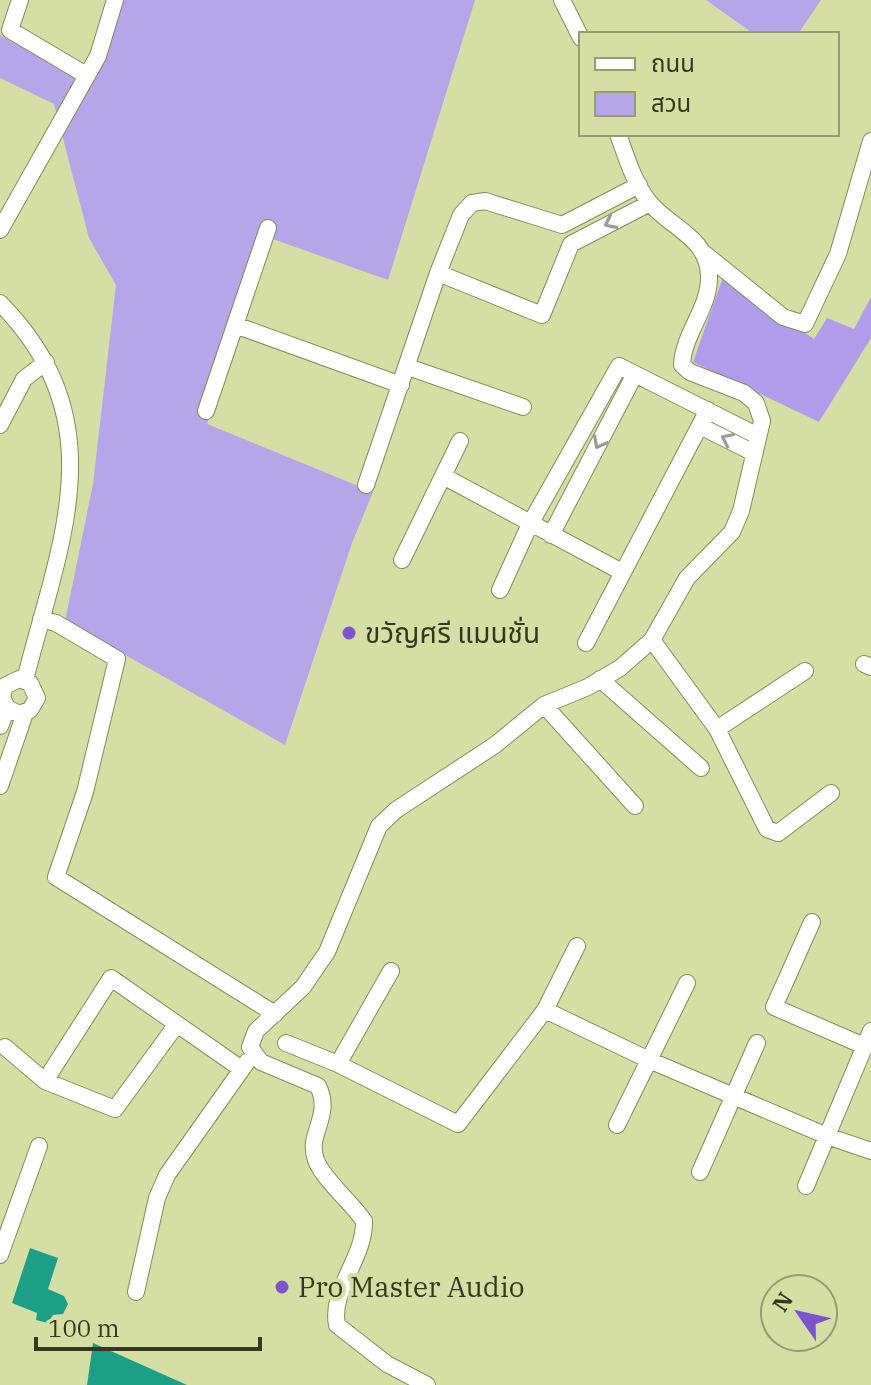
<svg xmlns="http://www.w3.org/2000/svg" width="871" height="1385" font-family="'IBM Plex Serif','Noto Sans Thai',serif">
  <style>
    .green { fill: #b5a5e9 }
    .forest { fill: #b09ceb }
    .water { fill: #1ba087 }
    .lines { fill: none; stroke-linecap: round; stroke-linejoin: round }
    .street-casing { stroke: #848b54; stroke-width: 18 }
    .street { stroke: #fff; stroke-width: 16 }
    .oneway { stroke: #9a9c90 }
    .poi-dot { fill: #7c54cd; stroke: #d5dfa4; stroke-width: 3 }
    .labels { text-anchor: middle; stroke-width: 8; stroke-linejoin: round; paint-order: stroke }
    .poi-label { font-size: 28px; fill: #353821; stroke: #d5dfa4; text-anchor: start }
  </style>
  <rect width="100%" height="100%" fill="#d5dfa4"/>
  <path class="green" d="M 121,0 L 475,0 L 388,280 L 270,238 L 207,424 L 373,492 L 352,543 L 285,745 L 65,621 L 93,484 L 116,285 L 89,238 L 54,104 L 0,78 L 0,35 L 90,85 Z
    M 706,0 L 821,0 L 798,34 L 754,34 Z"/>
  <path class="forest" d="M 723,277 L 814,339 L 827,318 L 854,329 L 871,297 L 871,338 L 819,422 L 693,362 Z"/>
  <path class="water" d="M 30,1248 L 58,1258 L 48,1289 L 64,1296 L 68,1304 L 63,1314 L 53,1315 L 48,1323 L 36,1320 L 37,1313 L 12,1303 Z
    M 93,1343 L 187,1385 L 87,1385 Z"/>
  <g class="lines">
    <defs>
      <path id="street" d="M 20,0 L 10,30 L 86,75
        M 562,0 L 581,38
        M 0,230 L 98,56 L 115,0
        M 705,254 L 783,317 L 805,324 L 838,254 L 871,141
        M 438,273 L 542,315 L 571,244 L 650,203
        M 0,303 C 117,422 60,541 25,680
        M 235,325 L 401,385
        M 408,367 L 523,407
        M 206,411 L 268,228
        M 0,425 L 24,379 L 46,362
        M 700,426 L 754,453
        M 443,476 L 622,572
        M 366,485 L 438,273 L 461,215 L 472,203 L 485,201 L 562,225 L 639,185
        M 551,535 L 635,374
        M 402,560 L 460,441
        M 500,590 L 530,524 L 619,366 L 758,436
        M 41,619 L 56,623 L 117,659 L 85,792 L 56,877 L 275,1014
        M 652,640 L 717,729 L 767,829 L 778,833 L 831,793
        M 586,643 L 708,410
        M 864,664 L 871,667
        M 600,679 L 701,768
        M 544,705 L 635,806
        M 0,726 L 7,708 L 2,697 L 5,686 L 19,679 L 30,683 L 37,698 L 30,710 L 19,714 L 7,708
        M 717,729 L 805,671
        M 0,786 L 25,713
        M 812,922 L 774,1007 L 862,1045
        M 545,1010 L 649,1060 L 827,1136 L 871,1151
        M 286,1043 L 338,1064 L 458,1124 L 545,1010 L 577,946
        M 5,1047 L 45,1081 L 115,1109 L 177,1024
        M 338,1064 L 391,971
        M 45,1081 L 111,978 L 240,1068
        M 617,1125 L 687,983
        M 700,1172 L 757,1043
        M 806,1186 L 871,1031
        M 0,1255 L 39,1146
        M 136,1292 L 157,1198 L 167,1175 L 247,1062
        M 427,1385 L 387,1364 L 337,1325 C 330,1289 365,1258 364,1221 C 352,1203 322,1178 316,1160 C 306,1133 333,1117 318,1086 L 261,1062 L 250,1047 L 256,1031 L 303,987 L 327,952 L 379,826 L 396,810 L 495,745 L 544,705 L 588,687 L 620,668 L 652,640 L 687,578 L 732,532 L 741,511 L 762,421 L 756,403 L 744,393 L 690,372 L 682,365 C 683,334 710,308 709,276 C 708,237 670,228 649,202 C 634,183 626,156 618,134"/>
    </defs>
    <use href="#street" class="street-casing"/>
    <use href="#street" class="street"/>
  </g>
  <defs><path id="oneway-chevron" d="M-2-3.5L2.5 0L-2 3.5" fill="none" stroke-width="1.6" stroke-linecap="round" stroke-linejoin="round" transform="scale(2)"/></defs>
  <g class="oneway">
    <use href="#oneway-chevron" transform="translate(610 223) rotate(153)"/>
    <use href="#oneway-chevron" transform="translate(727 439) rotate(-154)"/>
    <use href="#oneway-chevron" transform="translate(599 443) rotate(118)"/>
  </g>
  <g class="poi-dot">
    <circle cx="349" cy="633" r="8"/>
    <circle cx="282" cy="1287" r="8"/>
  </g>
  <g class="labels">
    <g class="poi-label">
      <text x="365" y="643">ขวัญศรี แมนชั่น</text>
      <text x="298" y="1297">Pro Master Audio</text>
    </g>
  </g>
  <rect x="579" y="32" width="260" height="104" fill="#d5dfa4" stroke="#959c70" stroke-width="2"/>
  <rect x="595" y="58" width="40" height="12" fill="#ffffff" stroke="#959c70" stroke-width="2"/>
  <text x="651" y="72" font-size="24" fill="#353821">ถนน</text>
  <rect x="595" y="92" width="40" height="24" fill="#b5a5e9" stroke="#959c70" stroke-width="2"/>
  <text x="651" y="112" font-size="24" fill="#353821">สวน</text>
  <g transform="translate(799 1313) rotate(304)"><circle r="38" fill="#d5dfa4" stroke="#959c70" stroke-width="2"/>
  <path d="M0-6L14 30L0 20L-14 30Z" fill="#7c54cd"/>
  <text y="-12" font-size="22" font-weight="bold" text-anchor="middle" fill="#353821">N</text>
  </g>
  <path d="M36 1337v12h224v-12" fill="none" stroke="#353821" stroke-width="4"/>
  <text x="48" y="1337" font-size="24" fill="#353821" stroke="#d5dfa4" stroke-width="6" paint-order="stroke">100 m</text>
</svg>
